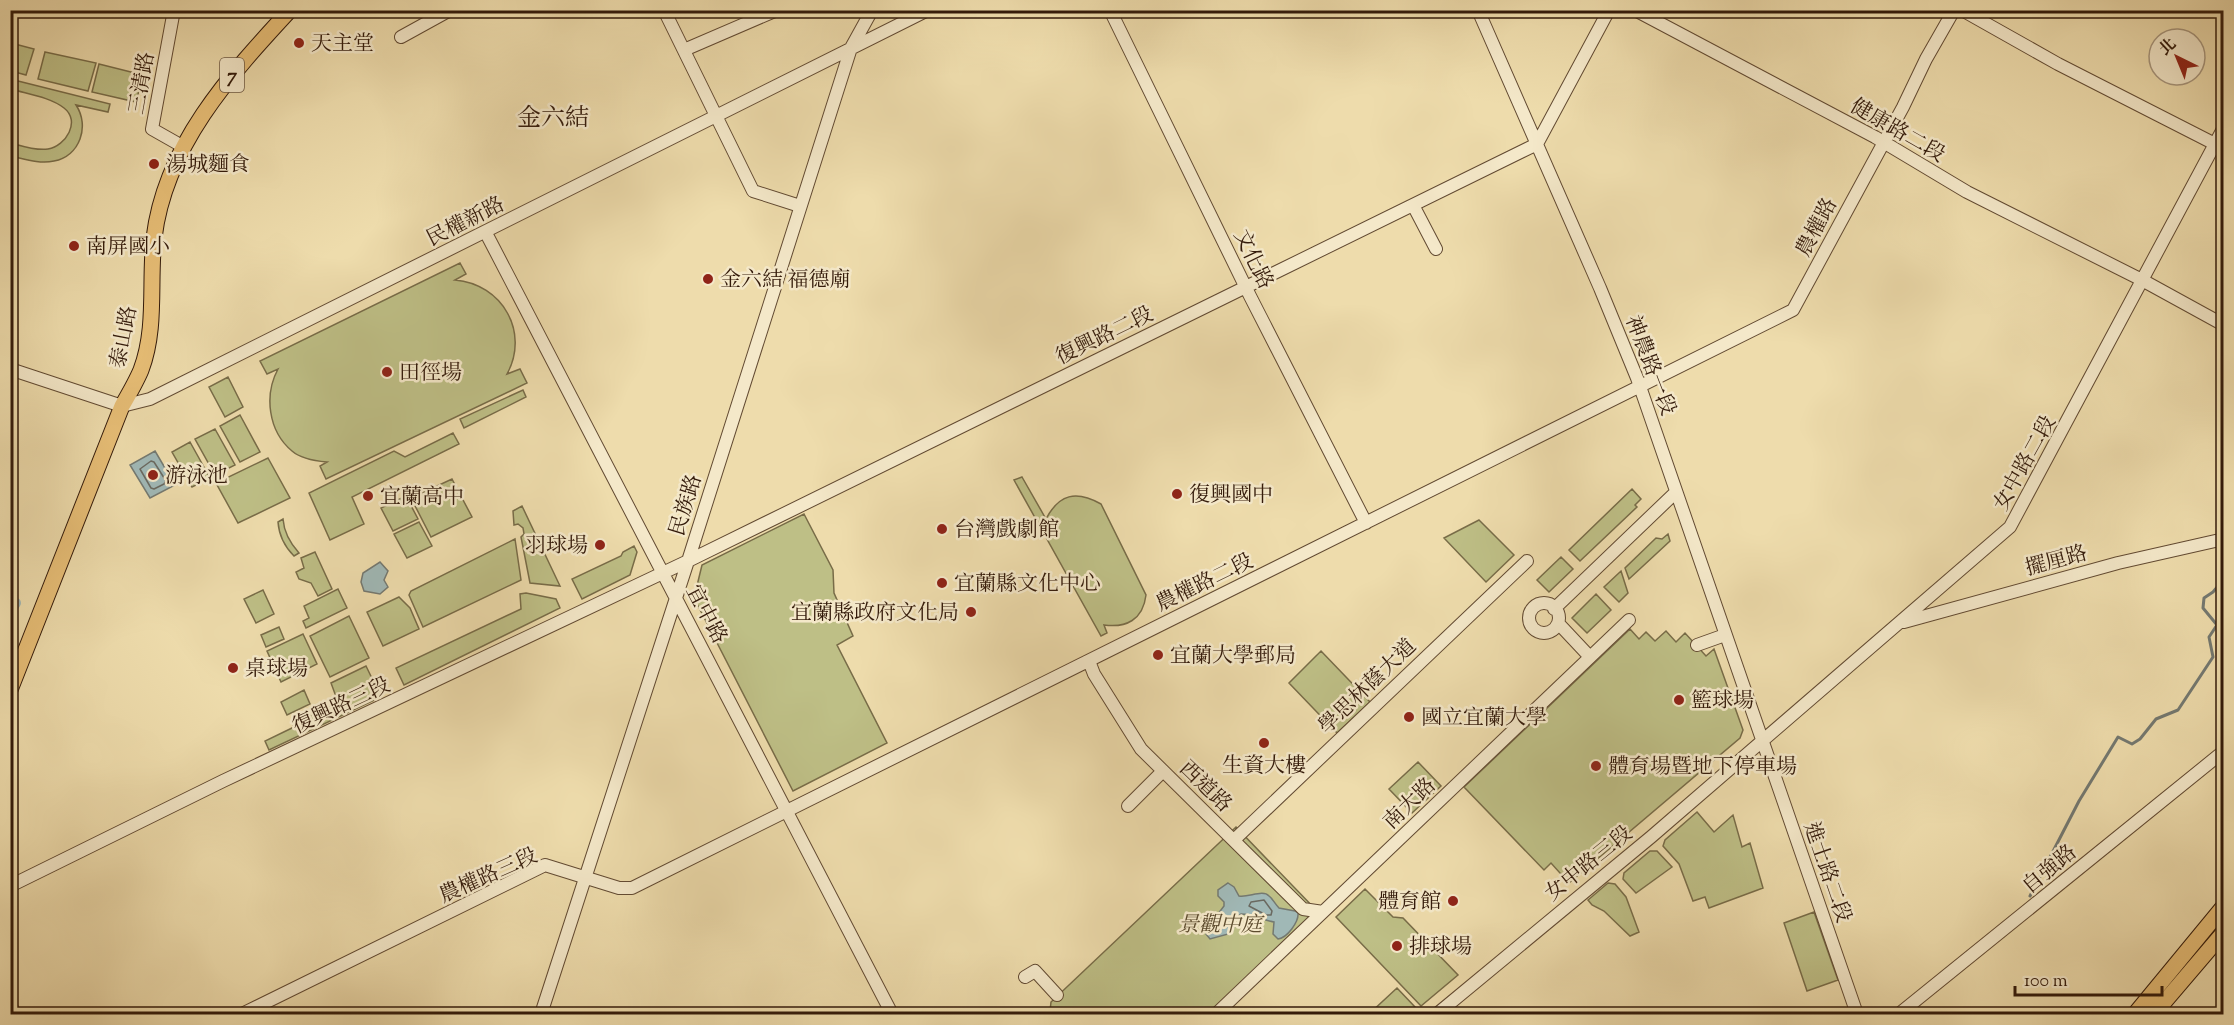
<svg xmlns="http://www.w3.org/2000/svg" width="2234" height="1025" font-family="'Sorts Mill Goudy','Noto Serif TC',serif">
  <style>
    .green { fill: #bebf86; stroke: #786c48; stroke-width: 1.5 }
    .water { fill: #a0b8b6; stroke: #747971; stroke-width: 1.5 }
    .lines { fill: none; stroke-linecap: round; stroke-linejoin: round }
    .shore { stroke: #6a6960; stroke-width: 1.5 }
    .stream { stroke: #747971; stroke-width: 3 }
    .canal { stroke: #a0b8b6; stroke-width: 10 }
    .minor-casing { stroke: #624a32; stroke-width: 14 }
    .major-casing { stroke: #331a0a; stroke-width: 17 }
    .minor { stroke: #f4e8c9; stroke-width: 12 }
    .major { stroke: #e7be76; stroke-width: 15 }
    .poi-dot { fill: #8f2418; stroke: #f4e8c9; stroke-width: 2 }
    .labels { text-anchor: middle; stroke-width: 5; stroke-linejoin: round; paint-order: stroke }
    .shield { fill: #f4e8c9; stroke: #6d5843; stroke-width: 1.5 }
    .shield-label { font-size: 20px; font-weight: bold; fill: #331a0a }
    .poi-label { font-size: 21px; fill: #331a0a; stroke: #f4e8c9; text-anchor: start }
    .street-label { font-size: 21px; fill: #331a0a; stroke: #f4e8c9 }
    .park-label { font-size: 21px; font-style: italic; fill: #5d4c2f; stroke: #f4e8c9 }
    .quarter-label { font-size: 24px; fill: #331a0a; stroke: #f4e8c9 }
  </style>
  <rect width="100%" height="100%" fill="#eedcac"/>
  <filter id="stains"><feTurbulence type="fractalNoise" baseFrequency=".00333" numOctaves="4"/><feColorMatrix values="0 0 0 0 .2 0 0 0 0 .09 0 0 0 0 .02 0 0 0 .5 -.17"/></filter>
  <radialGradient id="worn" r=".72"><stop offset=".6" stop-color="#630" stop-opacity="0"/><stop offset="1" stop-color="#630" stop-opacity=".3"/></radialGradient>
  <path class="green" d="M 11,43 L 34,49 L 26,75 L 11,71 Z
    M 45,52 L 96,63 L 88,91 L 38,79 Z
    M 99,64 L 143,75 L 136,102 L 92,92 Z
    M 10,79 L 110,104 L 108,112 L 76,105 C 90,126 80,156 54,161 C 39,164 25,159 11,156 L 11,143 C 22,146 36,151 48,149 C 66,146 81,121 64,108 C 50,97 27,94 11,89 Z
    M 460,263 L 466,274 L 455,280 C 502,284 530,332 507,374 L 520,369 L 527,383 L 326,479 L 320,466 L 327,462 C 315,461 301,459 292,451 C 268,431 264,395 278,369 L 267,374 L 260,361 Z
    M 228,377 L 243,407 L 225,417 L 209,387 Z
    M 523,390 L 526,397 L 464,428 L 460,419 Z
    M 240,415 L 260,452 L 240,462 L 220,426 Z
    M 215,429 L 235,465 L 215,475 L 195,439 Z
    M 453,433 L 459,444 L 352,497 L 364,524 L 330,540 L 309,493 L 394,451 L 405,457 Z
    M 190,442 L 210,478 L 192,487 L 172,452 Z
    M 268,458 L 290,498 L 238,523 L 216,483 Z
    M 1022,477 L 1046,519 C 1059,494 1076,490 1101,504 L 1146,595 C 1143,620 1126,628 1104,625 L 1107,633 L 1101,636 L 1014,480 Z
    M 452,479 L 472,517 L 431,537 L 411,498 Z
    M 1632,489 L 1641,499 L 1635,505 L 1637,507 L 1580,561 L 1569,550 Z
    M 406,496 L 418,519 L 393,531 L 381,508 Z
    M 522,506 L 560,586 L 530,583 L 521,537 L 524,534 L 523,528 L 518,524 L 514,525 L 513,511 Z
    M 804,514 L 833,570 L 834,593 L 853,636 L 837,645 L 887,743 L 793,791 L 694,598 L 702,565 Z
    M 283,519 C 284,533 290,543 299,553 L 294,556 C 284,546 279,536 278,522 Z
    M 1479,520 L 1514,555 L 1486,582 L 1444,538 Z
    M 419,522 L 432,546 L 407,558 L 394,534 Z
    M 1668,534 L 1670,541 L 1629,579 L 1625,568 L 1656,538 L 1662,539 Z
    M 515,539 L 521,580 L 423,627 L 409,595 L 411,591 Z
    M 634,546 L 637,552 L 630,575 L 582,599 L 572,579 L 621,556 L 623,552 Z
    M 315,552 L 332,589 L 318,596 L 311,583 L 299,579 L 296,572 L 304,568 L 301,558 Z
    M 1561,557 L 1573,569 L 1549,592 L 1537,580 Z
    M 1621,571 L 1628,593 L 1619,602 L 1604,587 Z
    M 338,589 L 347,608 L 306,628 L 303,621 L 309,618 L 304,606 Z
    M 263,590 L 274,614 L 256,623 L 244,599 Z
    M 526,593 L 556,599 L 560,608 L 404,685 L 396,668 L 521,609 L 520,594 Z
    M 1596,594 L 1611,610 L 1587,633 L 1572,618 Z
    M 399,597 L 410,608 L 419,629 L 383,646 L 367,612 Z
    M 349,616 L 369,658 L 330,677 L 310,636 Z
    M 279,627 L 284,639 L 266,647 L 261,635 Z
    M 1630,629 L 1639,639 L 1646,632 L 1655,641 L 1666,631 L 1676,642 L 1685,633 L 1706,656 L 1714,649 L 1743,730 L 1740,738 L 1569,883 L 1551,863 L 1544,870 L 1464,787 Z
    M 303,634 L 317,664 L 281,682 L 267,651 Z
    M 1321,651 L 1370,702 L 1337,733 L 1289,683 Z
    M 366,666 L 381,697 L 269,750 L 265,741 L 294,727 L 293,724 L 338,702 L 331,683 Z
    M 304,690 L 310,704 L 287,715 L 281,702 Z
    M 1418,762 L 1441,786 L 1412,813 L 1389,789 Z
    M 1697,812 L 1714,832 L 1733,815 L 1742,847 L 1750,843 L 1763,888 L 1709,908 L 1705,897 L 1693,901 L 1679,864 L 1663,846 L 1665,840 Z
    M 1236,827 L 1318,912 L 1210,1014 L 1053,1014 L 1050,1011 L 1051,1002 Z
    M 1650,851 L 1657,851 L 1672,867 L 1636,893 L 1623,879 L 1624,873 Z
    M 1608,883 L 1615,884 L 1626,897 L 1639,932 L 1630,936 L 1604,911 L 1592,905 L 1588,900 Z
    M 1365,889 L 1393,917 L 1403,918 L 1458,975 L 1421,1006 L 1336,917 Z
    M 1814,912 L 1838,980 L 1807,991 L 1784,923 Z
    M 1397,988 L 1415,1007 L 1407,1014 L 1369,1014 Z"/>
  <path class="water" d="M 155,451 L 175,485 L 150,498 L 130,465 Z
    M 380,562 L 388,571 L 384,580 L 388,587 L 380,594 L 364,591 L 361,582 L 363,573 Z
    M 1228,883 L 1234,887 L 1239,896 C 1248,898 1263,889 1269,896 C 1273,899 1275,904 1279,908 L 1295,911 L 1298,913 C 1299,922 1287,938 1278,939 L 1273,934 L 1274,922 C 1262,920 1254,914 1241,914 L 1233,920 L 1234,927 L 1232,933 L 1210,939 L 1206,934 L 1208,927 L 1224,906 L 1224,902 L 1218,896 L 1218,890 Z"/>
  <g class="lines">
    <path class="shore" d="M 151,461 L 154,462 L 166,481 L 164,484 L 154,489 L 151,488 L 140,469 Z
      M 1264,900 L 1272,911 L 1271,915 L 1266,915 L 1249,906 L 1251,902 Z"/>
    <path class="stream" d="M 2030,896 L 2079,801 L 2118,737 L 2132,744 L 2140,739 L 2156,719 L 2178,710 L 2213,657 L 2209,637 L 2217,625 L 2203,608 L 2204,598 L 2213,592 L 2224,579"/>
    <path class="canal" d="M 10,612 L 16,603"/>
    <defs>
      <path id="minor" d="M 174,10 L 152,129 L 182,146
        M 664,10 L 753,191 L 800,206
        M 1110,10 L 1250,296 L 1366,523
        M 1478,10 L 1600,288 L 1637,378 L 1857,1014
        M 1635,10 L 1875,137 L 1967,192 L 2142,280 L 2224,325
        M 1962,10 L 2058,64 L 2215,144
        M 401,37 L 450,10
        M 684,50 L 777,10
        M 1537,144 L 1609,10
        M 1413,205 L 1436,249
        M 486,233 L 892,1014
        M 10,369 L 122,406 L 150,399 L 928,10
        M1529 618a15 15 0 1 1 30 0a15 15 0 1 1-30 0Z
        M 1554,609 L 1676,492
        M 1904,622 L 2118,563 L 2224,539
        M 1559,624 L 1590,657
        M 1697,645 L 1725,635
        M 1089,661 L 1094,674 L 1141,749 L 1303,909 L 1323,912
        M 1128,806 L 1163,771
        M 1234,840 L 1527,561
        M 10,886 L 223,781 L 688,561 L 1537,144
        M 1025,977 L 1035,971 L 1057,995
        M 10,1005 L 15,1014
        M 242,1014 L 545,865 L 619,888 L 632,888 L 1793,310 L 1903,107 L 1926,59 L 1954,10
        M 541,1014 L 688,561 L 851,48 L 872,10
        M 1216,1014 L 1629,620
        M 1437,1014 L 1651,837 L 2010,527 L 2224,127
        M 1899,1014 L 2224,751"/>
      <path id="major" d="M 10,690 L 122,406 C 129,394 136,382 141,370 C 157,328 149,282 154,238 C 165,146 229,76 290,10
        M 2135,1014 L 2224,906
        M 2154,1014 L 2224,932"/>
    </defs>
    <use href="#minor" class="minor-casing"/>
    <use href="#major" class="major-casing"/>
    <use href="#minor" class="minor"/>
    <use href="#major" class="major"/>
  </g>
  <g class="poi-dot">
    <circle cx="299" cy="43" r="6"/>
    <circle cx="154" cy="164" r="6"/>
    <circle cx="74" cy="246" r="6"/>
    <circle cx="708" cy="279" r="6"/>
    <circle cx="387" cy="372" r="6"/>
    <circle cx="153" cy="475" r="6"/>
    <circle cx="1177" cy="494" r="6"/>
    <circle cx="368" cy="496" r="6"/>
    <circle cx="942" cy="529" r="6"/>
    <circle cx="600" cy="545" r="6"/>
    <circle cx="942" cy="583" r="6"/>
    <circle cx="971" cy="612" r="6"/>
    <circle cx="1158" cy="655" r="6"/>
    <circle cx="233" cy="668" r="6"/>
    <circle cx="1679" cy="700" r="6"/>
    <circle cx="1409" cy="717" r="6"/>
    <circle cx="1264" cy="743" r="6"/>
    <circle cx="1596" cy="766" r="6"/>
    <circle cx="1453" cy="901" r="6"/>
    <circle cx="1397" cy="946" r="6"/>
  </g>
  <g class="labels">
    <rect class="shield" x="220" y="58" width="24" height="34" rx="4.5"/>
    <g class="shield-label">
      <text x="232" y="82">7</text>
    </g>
    <g class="poi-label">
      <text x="311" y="50">天主堂</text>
      <text x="166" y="171">湯城麵食</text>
      <text x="86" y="253">南屏國小</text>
      <text x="720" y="286">金六結 福德廟</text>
      <text x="399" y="379">田徑場</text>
      <text x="165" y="482">游泳池</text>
      <text x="1189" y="501">復興國中</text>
      <text x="380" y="503">宜蘭高中</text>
      <text x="954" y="536">台灣戲劇館</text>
      <text x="588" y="552" text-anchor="end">羽球場</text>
      <text x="954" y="590">宜蘭縣文化中心</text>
      <text x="959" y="619" text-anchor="end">宜蘭縣政府文化局</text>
      <text x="1170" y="662">宜蘭大學郵局</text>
      <text x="245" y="675">桌球場</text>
      <text x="1691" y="707">籃球場</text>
      <text x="1421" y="724">國立宜蘭大學</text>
      <text x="1264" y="772" text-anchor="middle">生資大樓</text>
      <text x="1608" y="773">體育場暨地下停車場</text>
      <text x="1441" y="908" text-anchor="end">體育館</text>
      <text x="1409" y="953">排球場</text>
    </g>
    <g class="street-label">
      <text transform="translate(141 83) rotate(-80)" y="7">三清路</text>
      <text transform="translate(1898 130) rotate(30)" y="7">健康路二段</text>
      <text transform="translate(465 221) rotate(-27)" y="7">民權新路</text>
      <text transform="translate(1816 227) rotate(-62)" y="7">農權路</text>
      <text transform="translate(1254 259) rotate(64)" y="7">文化路</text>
      <text transform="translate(1104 335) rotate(-26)" y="7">復興路二段</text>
      <text transform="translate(123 337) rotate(-79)" y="7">泰山路</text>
      <text transform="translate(1651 365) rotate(69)" y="7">神農路一段</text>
      <text transform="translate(2024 463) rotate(-61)" y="7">女中路二段</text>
      <text transform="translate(685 505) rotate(-73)" y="7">民族路</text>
      <text transform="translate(2056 560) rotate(-15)" y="7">擺厘路</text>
      <text transform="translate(1204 582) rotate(-26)" y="7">農權路二段</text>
      <text transform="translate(707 614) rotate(62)" y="7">宜中路</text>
      <text transform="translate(1367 686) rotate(-44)" y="7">學思林蔭大道</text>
      <text transform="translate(341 705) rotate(-25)" y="7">復興路三段</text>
      <text transform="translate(1206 786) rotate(44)" y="7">西道路</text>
      <text transform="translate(1409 803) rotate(-44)" y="7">南大路</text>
      <text transform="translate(1588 863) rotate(-39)" y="7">女中路三段</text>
      <text transform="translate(2049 869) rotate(-40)" y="7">自強路</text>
      <text transform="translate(1828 872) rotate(71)" y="7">進士路二段</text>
      <text transform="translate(488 875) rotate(-24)" y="7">農權路三段</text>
    </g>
    <g class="park-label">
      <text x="1220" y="931">景觀中庭</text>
    </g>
    <g class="quarter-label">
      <text x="553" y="125">金六結</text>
    </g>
  </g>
  <rect width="2234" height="1025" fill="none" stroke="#eedcac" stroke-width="36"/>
  <rect x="12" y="12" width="2210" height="1001" fill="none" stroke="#331a0a" stroke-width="3"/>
  <rect x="18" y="18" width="2198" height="989" fill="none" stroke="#331a0a" stroke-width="1.5"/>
  <g transform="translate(2177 57) rotate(317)"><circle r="28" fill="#f4e8c9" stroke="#a7967d" stroke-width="1.5"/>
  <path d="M0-4.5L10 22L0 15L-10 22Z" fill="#8f2418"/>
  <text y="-9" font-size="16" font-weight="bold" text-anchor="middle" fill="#331a0a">北</text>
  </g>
  <path d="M2015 986v9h147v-9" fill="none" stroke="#331a0a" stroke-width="3"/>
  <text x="2024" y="986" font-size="18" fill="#331a0a" stroke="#f4e8c9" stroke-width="4.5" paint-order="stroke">100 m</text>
  <rect width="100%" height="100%" filter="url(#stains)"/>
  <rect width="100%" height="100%" fill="url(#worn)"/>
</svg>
